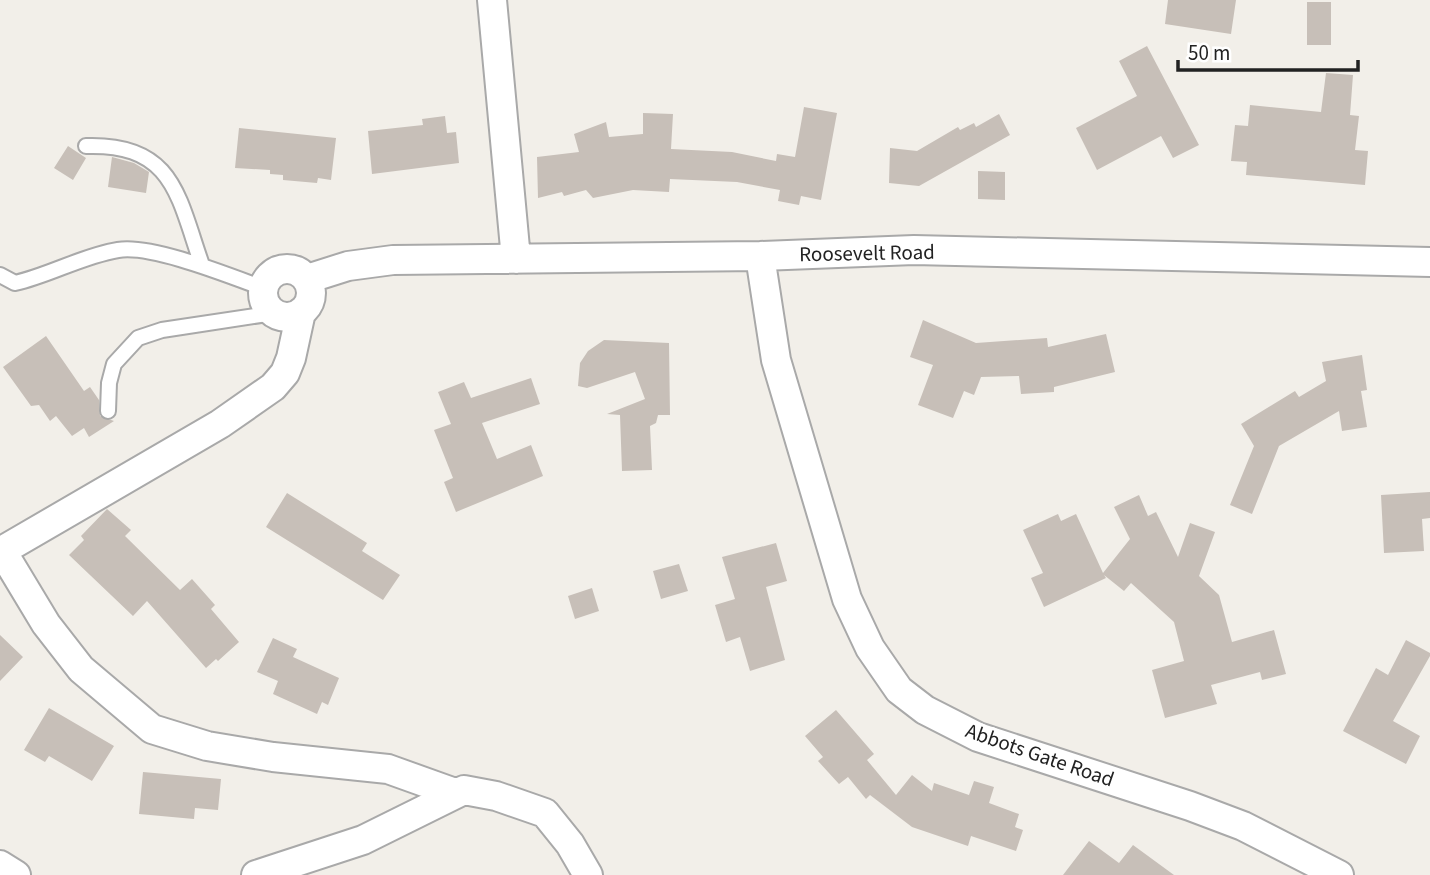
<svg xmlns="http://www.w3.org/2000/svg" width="1430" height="875" font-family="'Source Sans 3',sans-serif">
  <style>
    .building { fill: #c7bfb8 }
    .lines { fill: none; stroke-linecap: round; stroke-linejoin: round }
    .service-casing { stroke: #a9a9a9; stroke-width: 18 }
    .minor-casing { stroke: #a9a9a9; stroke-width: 32 }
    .service { stroke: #fff; stroke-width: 14 }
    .minor { stroke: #fff; stroke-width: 28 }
    .labels { text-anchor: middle; stroke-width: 6; stroke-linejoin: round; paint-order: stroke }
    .street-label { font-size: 21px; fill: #222; stroke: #fff }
  </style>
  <rect width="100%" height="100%" fill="#f2efe9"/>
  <path class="building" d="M 1168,0 L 1236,0 L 1231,34 L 1165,24 Z
    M 1307,2 L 1331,2 L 1331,45 L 1307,45 Z
    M 1147,46 L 1199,145 L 1173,158 L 1161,136 L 1097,170 L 1076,128 L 1137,96 L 1119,61 Z
    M 1326,73 L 1353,75 L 1350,115 L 1359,116 L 1355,150 L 1368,151 L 1365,185 L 1246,175 L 1247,162 L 1231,161 L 1235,125 L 1248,126 L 1250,105 L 1321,112 Z
    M 804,107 L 837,113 L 821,200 L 801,196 L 799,205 L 778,201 L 780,190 L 737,182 L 670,179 L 669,192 L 633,190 L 593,198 L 586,190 L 564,196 L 562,192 L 538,198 L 537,157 L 579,152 L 574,134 L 606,122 L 609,137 L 643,134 L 643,113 L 673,114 L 671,149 L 732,152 L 776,161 L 777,154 L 795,157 Z
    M 999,114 L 1010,135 L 919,186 L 889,183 L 890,148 L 917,151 L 958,127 L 960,130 L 974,123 L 976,127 Z
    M 445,116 L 447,133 L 456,132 L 459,163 L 372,174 L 368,131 L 423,125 L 422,119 Z
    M 239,128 L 336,138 L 331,180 L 318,178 L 317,183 L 283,180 L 283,175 L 270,174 L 270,170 L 235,168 Z
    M 68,146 L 86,158 L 73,180 L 54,168 Z
    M 112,157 L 134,163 L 149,172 L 146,193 L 108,187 Z
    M 978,171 L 1005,172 L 1005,200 L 978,199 Z
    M 923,320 L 976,343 L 1047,338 L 1048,347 L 1106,334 L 1115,372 L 1054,387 L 1054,392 L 1021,394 L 1019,376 L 981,377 L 974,395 L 964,391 L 953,418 L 918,405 L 933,365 L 910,357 Z
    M 46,336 L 84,391 L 90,387 L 99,400 L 100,416 L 114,421 L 89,437 L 84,428 L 72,436 L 56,416 L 50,421 L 39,405 L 31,406 L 3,367 Z
    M 604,340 L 669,343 L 670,415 L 658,415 L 656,423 L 650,426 L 652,470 L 622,471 L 620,415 L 607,414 L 645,399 L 635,372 L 587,388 L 578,386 L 580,363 L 588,351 Z
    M 1362,355 L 1367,390 L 1361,391 L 1367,427 L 1342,431 L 1339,411 L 1279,446 L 1252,514 L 1230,505 L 1254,446 L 1241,424 L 1295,391 L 1299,397 L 1326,381 L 1322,362 Z
    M 531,378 L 540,404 L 482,423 L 497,459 L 531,445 L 543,476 L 456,512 L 444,482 L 453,478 L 434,430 L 451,424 L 438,392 L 464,382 L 471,398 Z
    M 1430,492 L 1430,518 L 1422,519 L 1424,551 L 1384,553 L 1381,495 Z
    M 287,493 L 367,543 L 362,551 L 400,575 L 383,600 L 266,527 Z
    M 1139,495 L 1148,516 L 1156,512 L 1178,557 L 1190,523 L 1215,532 L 1199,576 L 1219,595 L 1232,642 L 1274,630 L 1286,674 L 1262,680 L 1260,672 L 1211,685 L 1217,704 L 1165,718 L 1152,670 L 1184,661 L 1174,622 L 1131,583 L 1124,591 L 1104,575 L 1106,578 L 1044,607 L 1031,578 L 1043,573 L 1023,530 L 1058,514 L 1061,521 L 1076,514 L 1103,573 L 1130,539 L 1114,507 Z
    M 107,509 L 131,530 L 125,536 L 180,590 L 192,579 L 215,605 L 211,609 L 239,642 L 218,661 L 216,659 L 206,668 L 147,601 L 133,616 L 69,555 L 84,540 L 81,536 Z
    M 776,543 L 787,581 L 766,587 L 785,660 L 750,671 L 740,637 L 726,642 L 715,605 L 735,599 L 722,557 Z
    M 679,564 L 688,591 L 661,599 L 653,571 Z
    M 592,588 L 599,611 L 575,619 L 568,596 Z
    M 0,635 L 23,657 L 0,681 Z
    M 273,638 L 297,649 L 293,657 L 339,678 L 328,705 L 322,702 L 317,714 L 273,694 L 278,681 L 257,672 Z
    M 1406,640 L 1430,653 L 1430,656 L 1393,721 L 1420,736 L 1406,764 L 1343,731 L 1376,668 L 1388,675 Z
    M 49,708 L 114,746 L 92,781 L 49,756 L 45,762 L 24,750 Z
    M 836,710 L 874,754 L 867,760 L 896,795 L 912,775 L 932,791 L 934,783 L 969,795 L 974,781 L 994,787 L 989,803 L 1019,814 L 1015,827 L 1023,830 L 1016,851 L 971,836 L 968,846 L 912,827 L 870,795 L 866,799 L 848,777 L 839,784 L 818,761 L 823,757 L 805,736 Z
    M 143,772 L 221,779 L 218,810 L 195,808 L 194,819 L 139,814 Z
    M 1089,841 L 1119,863 L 1133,845 L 1174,875 L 1063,875 Z"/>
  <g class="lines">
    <defs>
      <path id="service" d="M 86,146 C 174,143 178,197 202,265
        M 0,275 L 15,283 C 50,275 82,256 118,250 C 151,244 230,276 263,288
        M 108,411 L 109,383 L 114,364 L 138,338 L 162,330 L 274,313"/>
      <path id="minor" d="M 492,0 L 516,259
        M 760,256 L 776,360 L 847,599 L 870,648 L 899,690 L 925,710 L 978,737 L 1190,806 L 1243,826 L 1339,875
        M263 293a24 24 0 1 1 48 0a24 24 0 1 1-48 0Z
        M 307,279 L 348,266 L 393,260 L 760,256 L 914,250 L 1430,262
        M 2,551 L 46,624 L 81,669 L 152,729 L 207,746 L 273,757 L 388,769 L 455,793
        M 0,552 L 220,424 L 273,387 L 285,373 L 291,358 L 301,312
        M 0,865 L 16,875
        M 256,875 L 363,840 L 464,790 L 496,796 L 545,813 L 570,844 L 588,875"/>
    </defs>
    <use href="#service" class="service-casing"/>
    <use href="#minor" class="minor-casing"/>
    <use href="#service" class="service"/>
    <use href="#minor" class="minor"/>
  </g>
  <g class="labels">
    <g class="street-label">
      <text transform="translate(867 253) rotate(-1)" y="7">Roosevelt Road</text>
      <text transform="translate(1040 755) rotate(19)" y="7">Abbots Gate Road</text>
    </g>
  </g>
  <path d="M1178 60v10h180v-10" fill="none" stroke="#222222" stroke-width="3.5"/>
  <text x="1188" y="60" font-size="21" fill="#222222" stroke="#ffffff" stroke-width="5" paint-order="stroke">50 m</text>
</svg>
